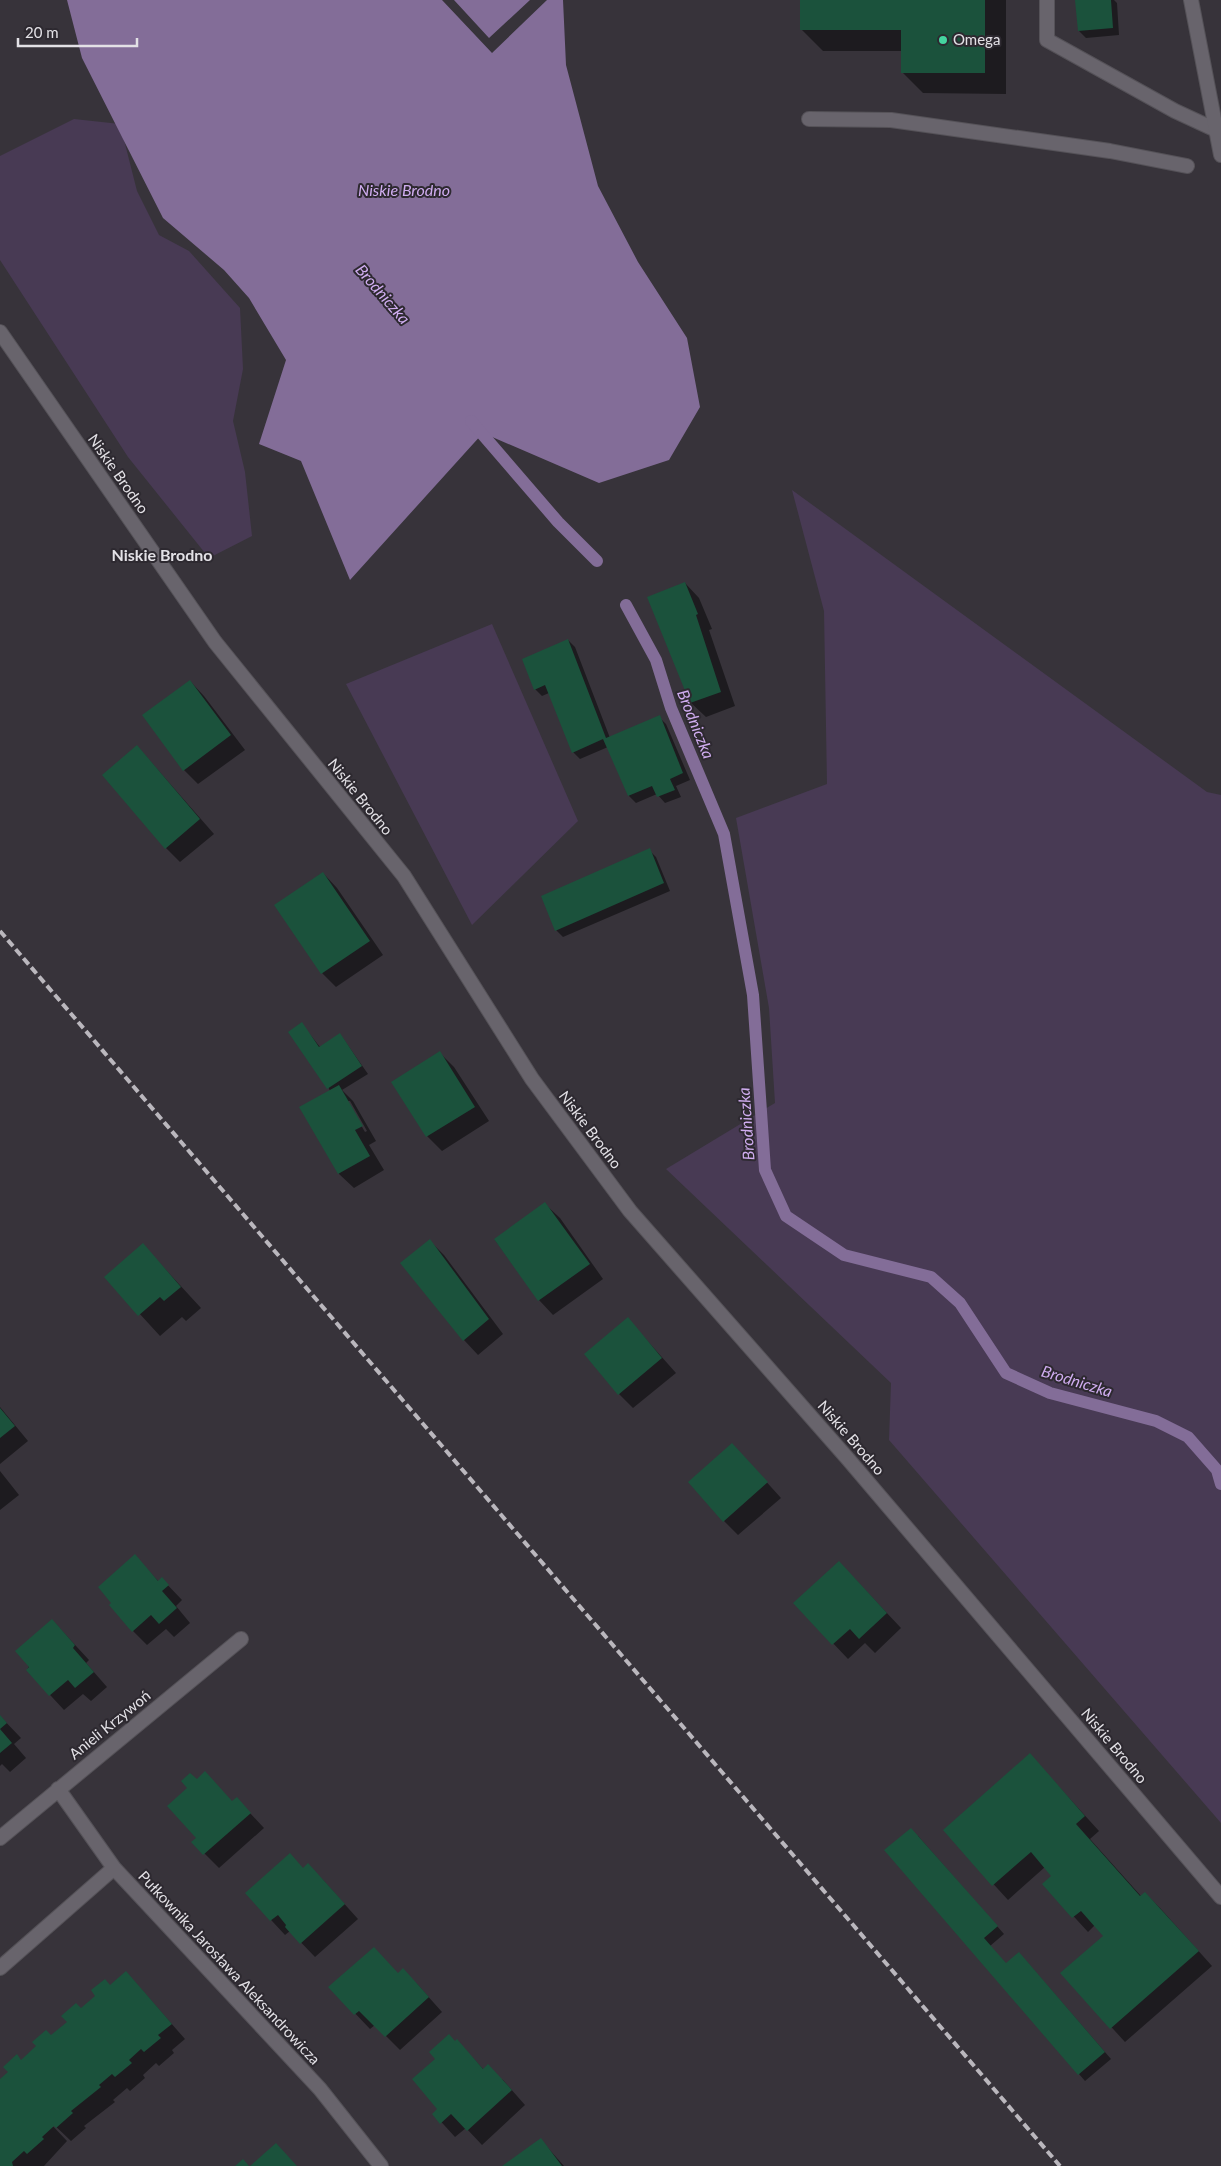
<svg xmlns="http://www.w3.org/2000/svg" width="1221" height="2166" font-family="Lato,sans-serif">
  <style>
    .green { fill: #483a54 }
    .water { fill: #836d98 }
    .pier { fill: #37333a }
    .shadow { fill: #0007; fill-rule: evenodd }
    .lines { fill: none; stroke-linecap: round; stroke-linejoin: round }
    .stream { stroke: #836d98; stroke-width: 12 }
    .building { fill: #1b523c }
    .service-casing { stroke: #555258; stroke-width: 16 }
    .minor-casing { stroke: #555258; stroke-width: 16 }
    .tertiary-casing { stroke: #555258; stroke-width: 16 }
    .service { stroke: #68646c; stroke-width: 14 }
    .minor { stroke: #68646c; stroke-width: 14 }
    .tertiary { stroke: #68646c; stroke-width: 14 }
    .rail { stroke: #bab7bd; stroke-width: 4; stroke-dasharray: 8 4; stroke-linecap: butt }
    .poi-dot { fill: #45d49f; stroke: #2d2930; stroke-width: 2 }
    .labels { text-anchor: middle; stroke-width: 4; stroke-linejoin: round; paint-order: stroke }
    .poi-label { font-size: 15px; fill: #e3e1e6; stroke: #2d2930; text-anchor: start }
    .street-label { font-size: 15px; fill: #e3e1e6; stroke: #2d2930 }
    .water-label { font-size: 16px; font-style: italic; fill: #d0adf0; stroke: #2d2930 }
    .neighbourhood-label { font-size: 16px; font-weight: bold; fill: #e3e1e6; stroke: #2d2930 }
  </style>
  <rect width="100%" height="100%" fill="#37333a"/>
  <path class="green" d="M 74,119 L 120,124 L 137,191 L 159,235 L 189,251 L 240,308 L 243,369 L 233,421 L 245,472 L 252,536 L 209,558 L 128,457 L 0,260 L 0,156 Z
    M 792,490 L 1207,792 L 1221,795 L 1221,1823 L 889,1440 L 891,1383 L 666,1169 L 775,1103 L 769,1008 L 736,818 L 827,784 L 824,611 Z
    M 492,624 L 578,821 L 472,925 L 346,684 Z"/>
  <path class="water" d="M 67,0 L 563,0 L 566,65 L 598,186 L 638,262 L 687,338 L 700,407 L 669,460 L 599,483 L 483,433 L 350,580 L 301,461 L 259,444 L 286,360 L 249,298 L 224,270 L 163,218 L 82,58 Z"/>
  <path class="pier" d="M 442,0 L 454,0 L 489,38 L 530,0 L 547,0 L 492,53 Z"/>
  <path class="shadow" d="M 802,0 L 1006,0 L 1006,94 L 923,93 L 902,72 L 902,51 L 823,51 L 802,30 Z
    M 1076,0 L 1114,0 L 1117,3 L 1119,35 L 1086,38 L 1079,31 Z
    M 685,583 L 699,598 L 712,629 L 709,630 L 735,706 L 706,717 L 691,703 L 649,597 Z
    M 568,640 L 575,647 L 610,738 L 659,717 L 666,724 L 690,780 L 676,786 L 681,797 L 665,803 L 657,794 L 636,803 L 629,796 L 608,747 L 580,759 L 573,752 L 549,693 L 542,696 L 535,689 Z
    M 190,681 L 204,696 L 245,750 L 198,784 L 184,770 Z
    M 137,746 L 214,834 L 180,862 L 166,848 Z
    M 649,850 L 656,857 L 670,891 L 563,937 L 556,930 Z
    M 323,873 L 337,888 L 383,955 L 336,987 L 322,973 Z
    M 301,1023 L 320,1047 L 340,1034 L 368,1074 L 342,1090 L 353,1101 L 376,1141 L 369,1145 L 384,1170 L 354,1188 L 339,1174 L 301,1108 L 330,1091 ZM 347,1101 L 350,1101 L 367,1131 L 365,1132 Z
    M 440,1053 L 454,1067 L 489,1121 L 442,1151 L 427,1136 L 393,1082 Z
    M 545,1204 L 560,1218 L 603,1279 L 553,1315 L 539,1300 L 495,1240 Z
    M 430,1241 L 444,1255 L 503,1334 L 478,1355 L 464,1340 Z
    M 143,1245 L 201,1308 L 186,1321 L 182,1317 L 160,1336 L 106,1277 Z
    M 628,1319 L 676,1373 L 633,1408 L 619,1394 Z
    M 0,1407 L 28,1441 L 0,1464 Z
    M 732,1444 L 781,1498 L 738,1535 L 724,1521 Z
    M 0,1471 L 19,1495 L 0,1510 Z
    M 135,1556 L 159,1582 L 162,1579 L 182,1600 L 176,1606 L 190,1623 L 174,1637 L 166,1629 L 147,1645 L 133,1631 Z
    M 853,1577 L 901,1628 L 875,1653 L 865,1643 L 848,1659 L 795,1603 Z
    M 52,1620 L 89,1660 L 86,1663 L 107,1687 L 91,1701 L 83,1694 L 64,1710 L 27,1670 Z
    M 0,1716 L 21,1738 L 14,1744 L 26,1758 L 10,1772 L 2,1764 L 0,1766 Z
    M 1030,1755 L 1099,1831 L 1090,1839 L 1141,1896 L 1145,1893 L 1160,1908 L 1212,1966 L 1125,2042 L 1062,1973 L 1105,1936 L 1095,1925 L 1088,1932 L 1044,1884 L 1053,1876 L 1045,1867 L 1008,1900 L 945,1831 Z
    M 197,1781 L 233,1802 L 237,1799 L 264,1828 L 219,1868 L 193,1842 L 197,1838 L 189,1788 Z
    M 918,1836 L 1004,1934 L 990,1946 L 1007,1965 L 1026,1961 L 1111,2059 L 1085,2081 L 886,1850 Z
    M 304,1869 L 322,1879 L 358,1919 L 315,1957 L 290,1931 L 285,1935 L 246,1893 Z
    M 126,1972 L 185,2039 L 172,2050 L 174,2053 L 159,2066 L 156,2063 L 143,2075 L 145,2078 L 130,2091 L 127,2088 L 113,2100 L 115,2102 L 84,2126 L 86,2128 L 71,2141 L 50,2121 L 49,2122 L 67,2141 L 44,2166 L 0,2166 L 0,2081 Z
    M 398,1974 L 417,1984 L 442,2012 L 400,2050 L 375,2025 L 370,2029 L 330,1987 Z
    M 457,2041 L 484,2070 L 503,2080 L 525,2105 L 482,2145 L 466,2128 L 455,2137 L 434,2114 L 439,2109 Z
    M 541,2140 L 564,2166 L 505,2166 Z"/>
  <g class="lines">
    <path class="stream" d="M 471,421 L 558,522 L 597,561
      M 626,605 L 656,660 L 671,708 L 724,834 L 753,995 L 765,1170 L 786,1216 L 844,1255 L 931,1277 L 960,1303 L 1006,1373 L 1050,1393 L 1156,1421 L 1188,1437 L 1217,1470 L 1221,1484"/>
  </g>
  <path class="building" d="M 800,0 L 985,0 L 985,73 L 901,73 L 901,30 L 800,30 Z
    M 1075,0 L 1111,0 L 1113,28 L 1078,31 Z
    M 685,582 L 698,614 L 696,615 L 721,692 L 690,703 L 647,597 Z
    M 568,639 L 606,738 L 660,715 L 683,773 L 670,779 L 675,790 L 657,797 L 652,786 L 628,796 L 603,739 L 572,753 L 545,685 L 534,690 L 522,659 Z
    M 190,680 L 231,735 L 183,771 L 142,715 Z
    M 137,745 L 200,819 L 165,849 L 102,775 Z
    M 650,848 L 664,883 L 555,931 L 541,896 Z
    M 323,872 L 370,941 L 321,974 L 274,905 Z
    M 302,1022 L 319,1047 L 340,1033 L 362,1066 L 327,1089 L 288,1032 Z
    M 440,1051 L 475,1107 L 426,1137 L 391,1082 Z
    M 339,1085 L 363,1126 L 355,1130 L 370,1156 L 338,1174 L 299,1107 Z
    M 545,1202 L 590,1264 L 538,1301 L 494,1239 Z
    M 430,1239 L 489,1319 L 463,1341 L 400,1263 Z
    M 143,1243 L 181,1287 L 164,1301 L 160,1297 L 138,1316 L 104,1277 Z
    M 628,1317 L 662,1358 L 618,1395 L 584,1354 Z
    M 0,1408 L 15,1426 L 0,1438 Z
    M 732,1443 L 768,1482 L 723,1522 L 688,1482 Z
    M 135,1554 L 158,1581 L 162,1577 L 169,1585 L 162,1591 L 177,1608 L 159,1624 L 151,1615 L 132,1632 L 109,1605 L 111,1603 L 98,1587 Z
    M 839,1561 L 887,1613 L 859,1639 L 850,1629 L 832,1645 L 793,1603 Z
    M 52,1619 L 75,1645 L 73,1648 L 94,1672 L 75,1688 L 68,1680 L 49,1696 L 26,1670 L 29,1667 L 15,1651 Z
    M 0,1715 L 7,1723 L 0,1729 L 12,1743 L 0,1753 Z
    M 1030,1753 L 1085,1816 L 1076,1824 L 1140,1896 L 1145,1892 L 1199,1951 L 1110,2029 L 1060,1973 L 1103,1936 L 1081,1911 L 1072,1918 L 1042,1884 L 1051,1876 L 1031,1852 L 992,1886 L 943,1830 Z
    M 205,1771 L 232,1801 L 237,1797 L 251,1813 L 203,1855 L 191,1842 L 196,1838 L 167,1806 L 187,1788 L 181,1781 L 190,1773 L 197,1779 Z
    M 911,1828 L 998,1926 L 984,1938 L 1006,1963 L 1019,1952 L 1105,2052 L 1078,2075 L 884,1850 Z
    M 290,1853 L 303,1868 L 308,1863 L 345,1904 L 300,1944 L 285,1927 L 286,1925 L 278,1915 L 270,1921 L 245,1893 Z
    M 374,1947 L 398,1973 L 403,1968 L 429,1997 L 385,2037 L 359,2011 L 354,2015 L 328,1987 Z
    M 126,1971 L 172,2024 L 158,2035 L 161,2038 L 144,2052 L 141,2049 L 129,2060 L 132,2063 L 115,2077 L 112,2074 L 99,2085 L 101,2087 L 71,2111 L 73,2113 L 56,2128 L 54,2126 L 42,2137 L 44,2139 L 27,2154 L 24,2151 L 12,2162 L 13,2166 L 0,2166 L 0,2079 L 8,2072 L 3,2067 L 17,2054 L 21,2060 L 36,2046 L 32,2042 L 46,2030 L 51,2035 L 67,2022 L 61,2016 L 76,2003 L 81,2008 L 95,1996 L 91,1990 L 105,1979 L 110,1985 Z
    M 449,2034 L 455,2041 L 457,2039 L 483,2069 L 488,2064 L 512,2090 L 467,2131 L 451,2114 L 440,2124 L 432,2114 L 437,2109 L 412,2079 L 435,2059 L 429,2052 Z
    M 541,2138 L 562,2166 L 502,2166 Z
    M 276,2143 L 297,2166 L 250,2166 Z
    M 243,2159 L 249,2166 L 235,2166 Z"/>
  <g class="lines">
    <defs>
      <path id="service" d="M 1047,0 L 1047,40 L 1175,111 L 1216,130
        M 809,119 L 891,120 L 1110,151 L 1187,166"/>
      <path id="minor" d="M 0,332 L 215,642 L 404,876 L 532,1079 L 630,1211 L 848,1459 L 1221,1897
        M 58,1789 L 114,1868 L 320,2089 L 381,2166
        M 0,1838 L 241,1639
        M 0,1968 L 114,1868"/>
      <path id="tertiary" d="M 1191,0 L 1221,155"/>
    </defs>
    <use href="#service" class="service-casing"/>
    <use href="#minor" class="minor-casing"/>
    <use href="#tertiary" class="tertiary-casing"/>
    <use href="#service" class="service"/>
    <use href="#minor" class="minor"/>
    <use href="#tertiary" class="tertiary"/>
    <path class="rail" d="M 0,931 L 1060,2166"/>
  </g>
  <circle class="poi-dot" cx="943" cy="40" r="5"/>
  <g class="labels">
    <g class="poi-label">
      <text x="953" y="45">Omega</text>
    </g>
    <g class="street-label">
      <text transform="translate(118 474) rotate(55)" y="5">Niskie Brodno</text>
      <text transform="translate(360 797) rotate(51)" y="5">Niskie Brodno</text>
      <text transform="translate(590 1130) rotate(53)" y="5">Niskie Brodno</text>
      <text transform="translate(851 1438) rotate(49)" y="5">Niskie Brodno</text>
      <text transform="translate(110 1725) rotate(-39)" y="5">Anieli Krzywoń</text>
      <text transform="translate(1114 1746) rotate(50)" y="5">Niskie Brodno</text>
      <text transform="translate(229 1968) rotate(47)" y="5">Pułkownika Jarosława Aleksandrowicza</text>
    </g>
    <g class="water-label">
      <text x="404" y="196">Niskie Brodno</text>
      <text transform="translate(383 294) rotate(49)" y="6">Brodniczka</text>
      <text transform="translate(696 724) rotate(68)" y="6">Brodniczka</text>
      <text transform="translate(746 1124) rotate(-94)" y="6">Brodniczka</text>
      <text transform="translate(1077 1381) rotate(17)" y="6">Brodniczka</text>
    </g>
    <g class="neighbourhood-label">
      <text x="162" y="561">Niskie Brodno</text>
    </g>
  </g>
  <path d="M18 38v8h119v-8" fill="none" stroke="#e3e1e6" stroke-width="2.5"/>
  <text x="25" y="38" font-size="15" fill="#e3e1e6" stroke="#2d2930" stroke-width="4" paint-order="stroke">20 m</text>
</svg>
